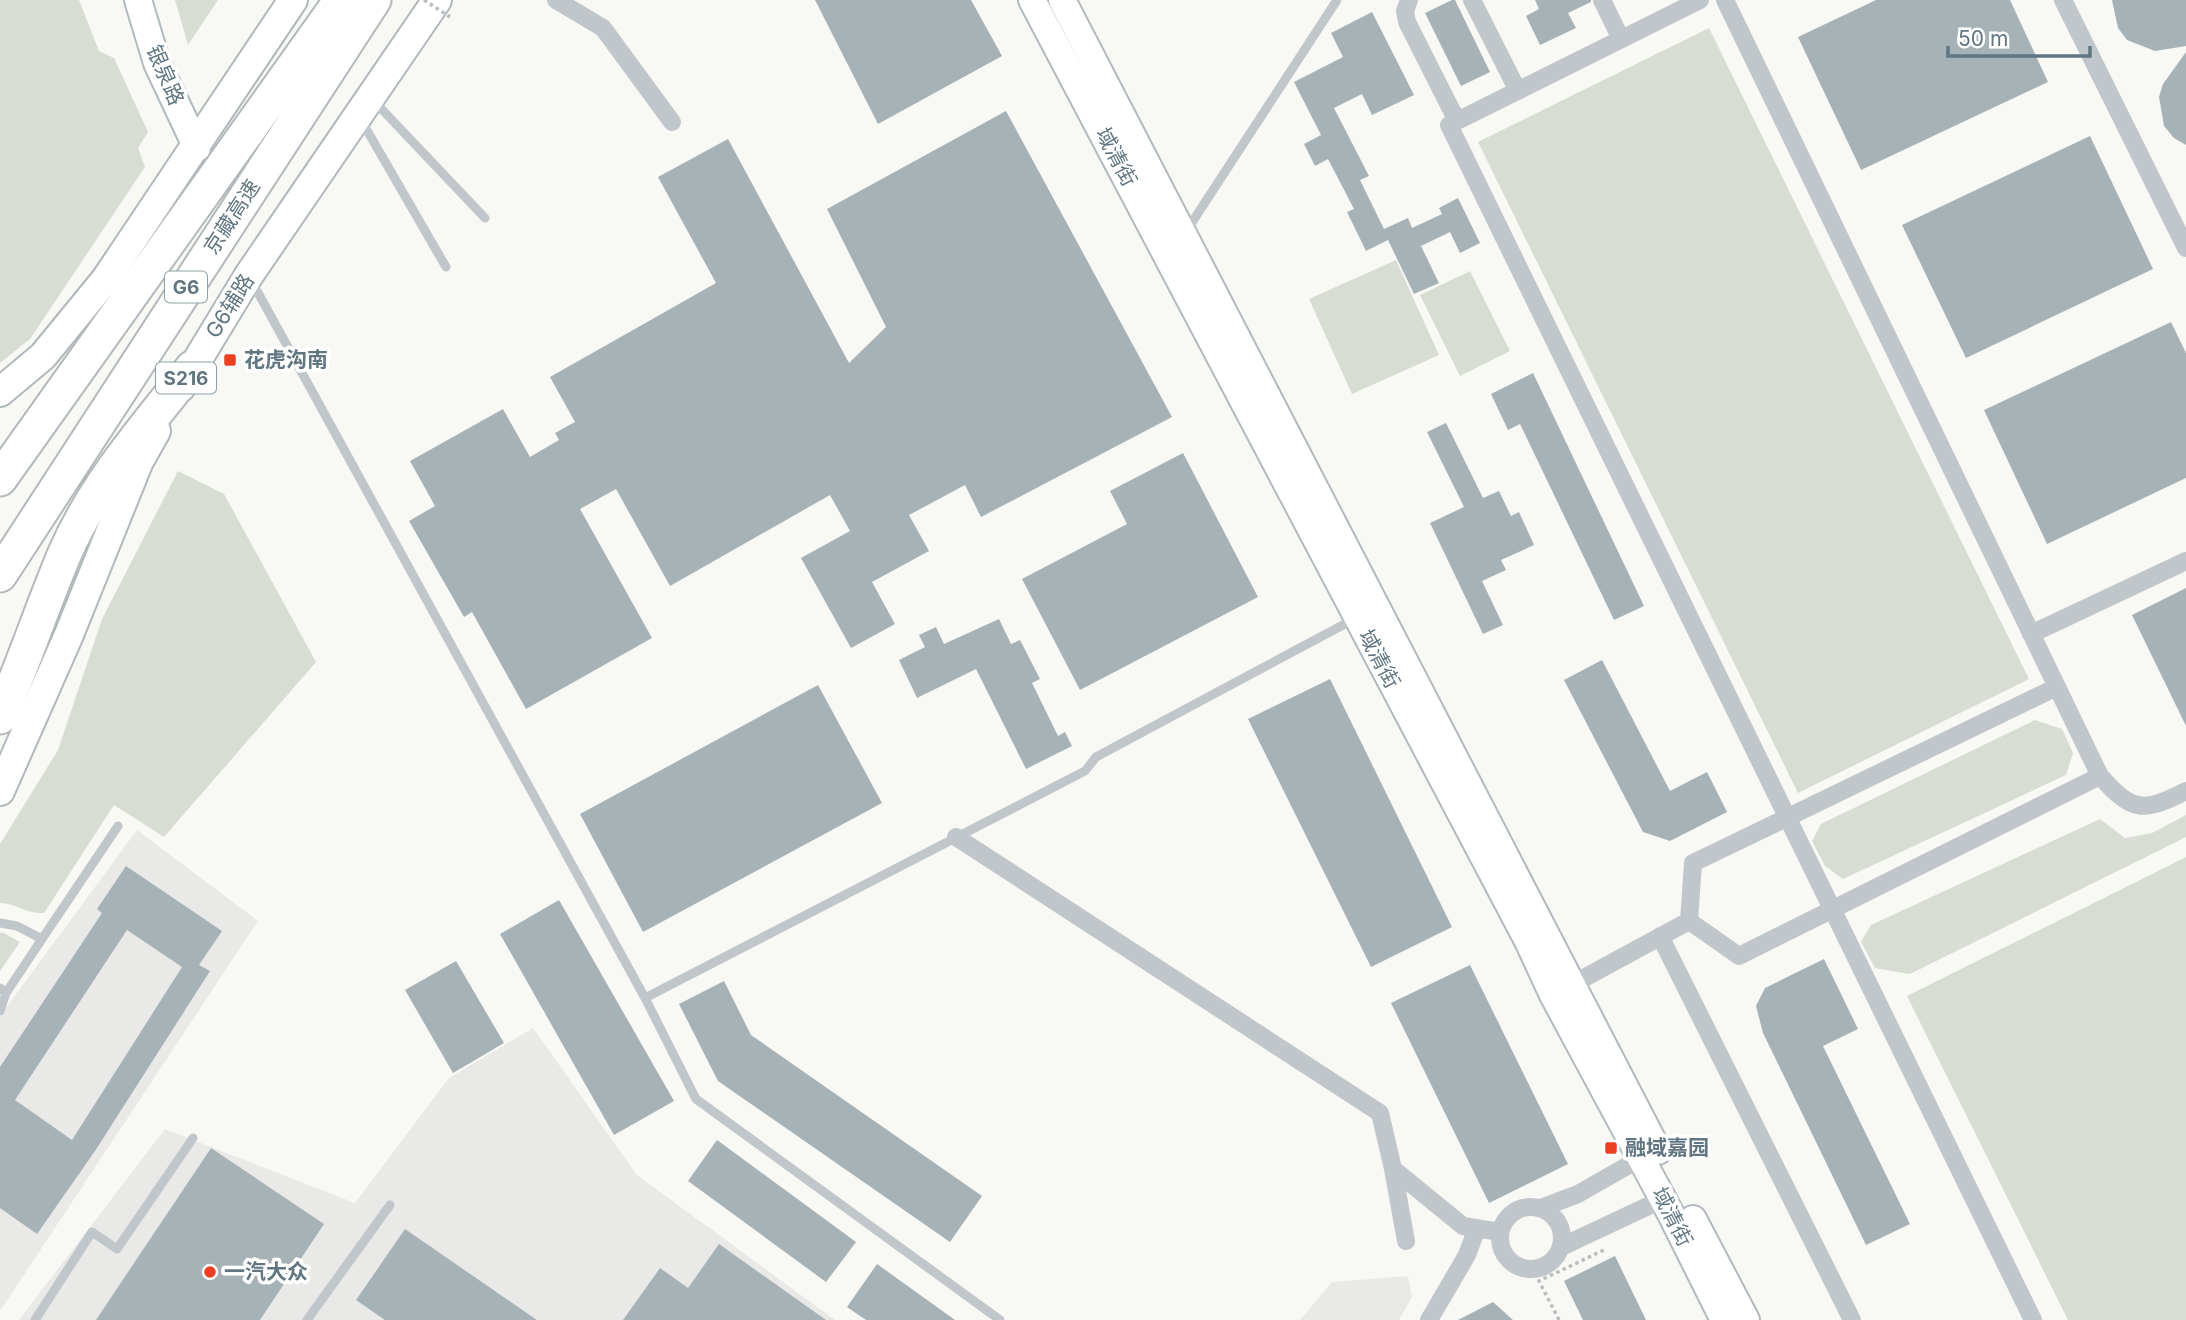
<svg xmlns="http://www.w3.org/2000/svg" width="2186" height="1320" font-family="Inter,'Noto Sans SC',sans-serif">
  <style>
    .built { fill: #e9e9e8 }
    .green { fill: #d8ddd4 }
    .building { fill: #a7b2b7; fill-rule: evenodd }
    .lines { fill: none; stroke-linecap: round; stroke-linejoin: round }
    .secondary-casing { stroke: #b2babe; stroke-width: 30 }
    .primary-casing { stroke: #b1b8bc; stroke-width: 32 }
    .highway-casing { stroke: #b3b9bb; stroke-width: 37 }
    .path { stroke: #babec0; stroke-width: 3.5; stroke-dasharray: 3.5 3.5; stroke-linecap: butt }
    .lane { stroke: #c0c6c9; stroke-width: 9 }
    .street { stroke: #c0c6c9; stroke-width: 18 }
    .secondary { stroke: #fff; stroke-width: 26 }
    .primary { stroke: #fff; stroke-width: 28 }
    .highway { stroke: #fff; stroke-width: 33 }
    .path-bridge { stroke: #babec0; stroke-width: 3.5; stroke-dasharray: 3.5 3.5; stroke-linecap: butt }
    .poi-dot { fill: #ec4020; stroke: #fff; stroke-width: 2.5 }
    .labels { text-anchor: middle; stroke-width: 7; stroke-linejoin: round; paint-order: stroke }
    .shield { fill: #fff; stroke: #909fa7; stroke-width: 2 }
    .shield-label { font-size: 19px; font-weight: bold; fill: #617681 }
    .street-label { font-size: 21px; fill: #617681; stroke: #fff }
    .poi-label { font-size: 21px; font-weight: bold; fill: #617681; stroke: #fff; text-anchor: start }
  </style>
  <rect width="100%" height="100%" fill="#f8f8f5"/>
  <path class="built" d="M 137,830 L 258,921 L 0,1311 L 0,1016 Z
    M 533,1028 L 637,1175 L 835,1320 L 19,1320 L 165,1129 L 355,1203 L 449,1078 Z
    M 1408,1276 L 1412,1297 L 1399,1320 L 1300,1320 L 1332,1282 Z"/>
  <path class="green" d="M 0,0 L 79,0 L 99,51 L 114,58 L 148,132 L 138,148 L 145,167 L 30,339 L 0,363 Z
    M 175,0 L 218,0 L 188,45 Z
    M 1709,28 L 2029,679 L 1798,793 L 1478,142 Z
    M 1396,260 L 1439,355 L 1352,394 L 1309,299 Z
    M 1470,271 L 1510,351 L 1460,376 L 1420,295 Z
    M 178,471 L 224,494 L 316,662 L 164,837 L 114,805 L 44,913 C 27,914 15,903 0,903 L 0,844 L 58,750 L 102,619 Z
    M 2035,720 L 2062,729 L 2073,753 L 2066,775 L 1843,879 L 1825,866 L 1812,841 L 1821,824 Z
    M 2186,815 L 2186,837 L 1910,974 L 1875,968 L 1861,942 L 1871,925 L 2100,819 L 2125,838 L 2152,833 Z
    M 2186,857 L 2186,1320 L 2068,1320 L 1907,996 Z
    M 2,932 L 20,942 L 0,971 L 0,933 Z"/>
  <path class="building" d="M 815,0 L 971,0 L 1002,56 L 878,124 Z
    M 1452,0 L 1455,0 L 1490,72 L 1461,86 L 1425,13 Z
    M 1535,0 L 1591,0 L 1591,2 L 1568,13 L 1576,28 L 1540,45 L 1526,16 L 1539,9 Z
    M 1876,0 L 2010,0 L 2048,82 L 1861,170 L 1798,37 Z
    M 2112,0 L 2186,0 L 2186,46 L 2155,51 L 2127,40 L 2118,28 Z
    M 1372,12 L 1414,95 L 1372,115 L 1362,94 L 1334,108 L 1369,176 L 1360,180 L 1384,229 L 1408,218 L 1412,228 L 1442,214 L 1439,208 L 1458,198 L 1480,243 L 1460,253 L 1450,232 L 1421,246 L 1439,283 L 1414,294 L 1388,240 L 1366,251 L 1347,212 L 1354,209 L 1328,159 L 1315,166 L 1304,144 L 1321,135 L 1294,82 L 1343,57 L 1331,33 Z
    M 2186,52 L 2186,145 L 2174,138 L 2164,126 L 2159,97 L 2163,84 Z
    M 1006,111 L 1172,417 L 981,517 L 965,485 L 909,515 L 929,551 L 872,582 L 895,624 L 851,648 L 801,558 L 850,531 L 830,495 L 670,586 L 616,489 L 580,509 L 652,638 L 526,709 L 472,612 L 464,617 L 409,521 L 435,506 L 410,461 L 503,409 L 530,457 L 559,440 L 555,433 L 575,422 L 550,377 L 716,283 L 658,177 L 728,139 L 849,363 L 886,327 L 827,209 Z
    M 2090,136 L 2153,269 L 1966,358 L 1902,225 Z
    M 2171,322 L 2186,353 L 2186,478 L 2047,544 L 1984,410 Z
    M 1533,373 L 1644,606 L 1614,620 L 1520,424 L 1508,430 L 1491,394 Z
    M 1446,423 L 1483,498 L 1499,491 L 1511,516 L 1519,512 L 1534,545 L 1501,560 L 1506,570 L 1482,581 L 1503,625 L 1483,634 L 1430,523 L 1464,507 L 1427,432 Z
    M 1183,453 L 1258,597 L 1080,690 L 1022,579 L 1127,524 L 1110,491 Z
    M 2186,588 L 2186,726 L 2132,615 Z
    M 999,619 L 1011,644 L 1020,640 L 1040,679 L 1032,683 L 1058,736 L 1065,732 L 1072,746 L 1026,769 L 976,669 L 917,698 L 899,660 L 925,647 L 919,635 L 936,627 L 944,644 Z
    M 1602,660 L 1670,791 L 1707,772 L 1727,812 L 1670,841 L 1643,832 L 1564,680 Z
    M 1330,679 L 1452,927 L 1371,967 L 1248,719 Z
    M 818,685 L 882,803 L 643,932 L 580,814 Z
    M 126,866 L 222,931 L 199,965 L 210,971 L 95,1151 L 37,1234 L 0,1208 L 0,1067 L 102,913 L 97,909 ZM 127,930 L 182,967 L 72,1140 L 15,1100 Z
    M 559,900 L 674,1101 L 614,1135 L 500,934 Z
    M 1824,959 L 1858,1029 L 1823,1046 L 1910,1224 L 1866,1245 L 1763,1033 L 1756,1006 L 1765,988 Z
    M 456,961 L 504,1043 L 453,1073 L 405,990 Z
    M 1470,965 L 1568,1164 L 1489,1203 L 1391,1003 Z
    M 724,981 L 751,1035 L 982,1196 L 950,1242 L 718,1081 L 679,1004 Z
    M 717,1140 L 856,1242 L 826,1282 L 688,1181 Z
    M 211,1148 L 324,1224 L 260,1320 L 96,1320 Z
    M 405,1229 L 537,1320 L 385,1320 L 356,1300 Z
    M 719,1244 L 826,1320 L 623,1320 L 660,1268 L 688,1288 Z
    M 1615,1256 L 1646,1320 L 1583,1320 L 1564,1281 Z
    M 877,1264 L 955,1320 L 866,1320 L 847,1307 Z
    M 1493,1302 L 1513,1320 L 1458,1320 Z"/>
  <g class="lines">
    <defs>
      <path id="secondary" d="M 138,0 L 157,63 L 197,148
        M 1032,0 L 1528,941 L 1553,995 L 1672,1216 L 1724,1320
        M 1062,0 L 1658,1151
        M 1693,1219 L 1746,1320"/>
      <path id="primary" d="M 181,387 L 249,275 L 437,0
        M 0,392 L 43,356 L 106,279 L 293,0
        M 0,791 L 68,637 L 139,461 L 156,431"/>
      <path id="highway" d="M 0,479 L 341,0
        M 0,575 L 374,0
        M 0,717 C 24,663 42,607 65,553 C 95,484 146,426 192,368"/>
    </defs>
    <use href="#secondary" class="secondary-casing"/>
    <use href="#primary" class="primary-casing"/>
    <use href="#highway" class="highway-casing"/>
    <path class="path" d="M 1559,1320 L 1539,1281 L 1604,1250"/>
    <path class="lane" d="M 373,100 L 485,218
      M 361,120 L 446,267
      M 1187,230 L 1337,0
      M 251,280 L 645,998 L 1085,771 L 1096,757 L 1356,618
      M 0,923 L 17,926 L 42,939 L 6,993 L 0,988
      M 42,939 L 118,826
      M 645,998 L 696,1099 L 1000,1320
      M 0,1011 L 6,993
      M 35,1320 L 92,1232 L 117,1249 L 193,1138
      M 307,1320 L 390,1205"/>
    <path class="street" d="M 556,0 L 603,28 L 672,122
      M 1409,0 L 1405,11 L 1407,22 L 1457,121
      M 1472,0 L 1518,91
      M 1602,0 L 1621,39
      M 1700,0 L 1449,125 L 2033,1320
      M 1725,0 L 2100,776 C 2132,812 2143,813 2186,791
      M 2063,0 L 2186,248
      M 2031,634 L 2186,561
      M 956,837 L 1380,1113 L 1393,1169 L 1463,1226 L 1500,1232
      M 1689,921 L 1739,956 L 2100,776
      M 1689,921 L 1693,863 L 2057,687
      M 1660,936 L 1852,1320
      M 1562,990 L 1689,921
      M 1393,1169 L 1406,1241
      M1500 1238a31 31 0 1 1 62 0a31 31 0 1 1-62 0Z
      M 1541,1208 L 1578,1194 L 1641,1158
      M 1561,1247 L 1663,1199
      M 1429,1320 L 1467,1255 L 1477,1228"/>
    <use href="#secondary" class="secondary"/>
    <use href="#primary" class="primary"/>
    <use href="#highway" class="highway"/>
    <path class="path-bridge" d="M 424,0 L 450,17"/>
  </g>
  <g class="poi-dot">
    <rect x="223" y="353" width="14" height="14" rx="3.5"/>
    <rect x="1604" y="1141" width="14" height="14" rx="3.5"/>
    <circle cx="210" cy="1272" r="7"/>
  </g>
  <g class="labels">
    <g class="shield">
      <rect x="165" y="271.5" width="42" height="31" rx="5"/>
      <rect x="156" y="362.5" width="60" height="31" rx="5"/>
    </g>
    <g class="shield-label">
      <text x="186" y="294">G6</text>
      <text x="186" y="385">S216</text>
    </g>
    <g class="street-label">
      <text transform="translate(165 75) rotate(67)" y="7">银泉路</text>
      <text transform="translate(1116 157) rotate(62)" y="7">域清街</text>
      <text transform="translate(232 217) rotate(-57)" y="7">京藏高速</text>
      <text transform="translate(230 306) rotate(-58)" y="7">G6辅路</text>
      <text transform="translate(1379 659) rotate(62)" y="7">域清街</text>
      <text transform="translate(1672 1217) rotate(63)" y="7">域清街</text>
    </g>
    <g class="poi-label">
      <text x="244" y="367">花虎沟南</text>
      <text x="1625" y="1155">融域嘉园</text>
      <text x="224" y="1279">一汽大众</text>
    </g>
  </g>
  <path d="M1948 46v10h142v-10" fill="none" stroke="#617681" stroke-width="3.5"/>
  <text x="1958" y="46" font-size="21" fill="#617681" stroke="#ffffff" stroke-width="5" paint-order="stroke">50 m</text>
</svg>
